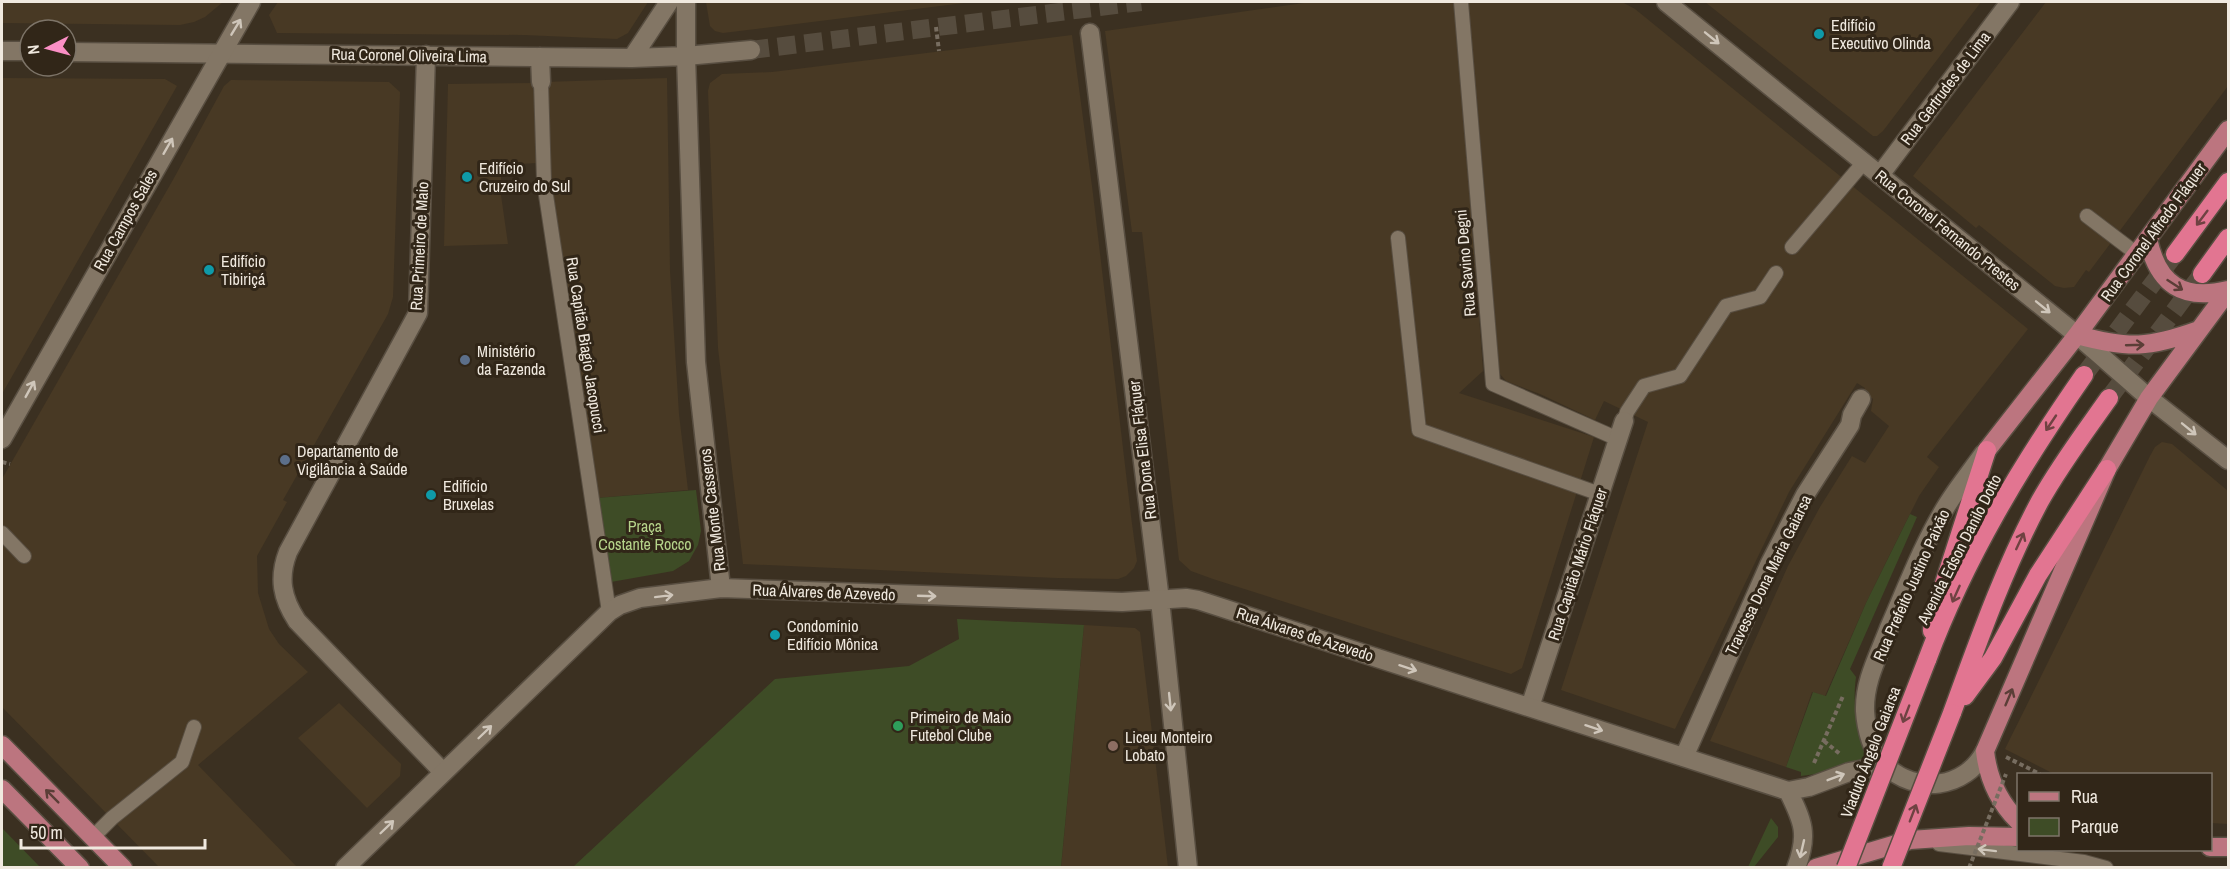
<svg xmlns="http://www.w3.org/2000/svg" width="2230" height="869" font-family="'Archivo Narrow',sans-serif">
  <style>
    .built { fill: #483924 }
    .green { fill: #3e4c26 }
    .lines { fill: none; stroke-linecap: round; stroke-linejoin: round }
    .street-tunnel { stroke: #564c3e; stroke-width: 18; stroke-dasharray: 18 9; stroke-linecap: butt }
    .highway-tunnel { stroke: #564c3e; stroke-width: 18; stroke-dasharray: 18 9; stroke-linecap: butt }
    .lane-casing { stroke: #584e41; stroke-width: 16 }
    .street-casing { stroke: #584e41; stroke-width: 21 }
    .secondary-casing { stroke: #584e41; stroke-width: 21 }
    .primary-casing { stroke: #584e41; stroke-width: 21 }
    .highway-casing { stroke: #584e41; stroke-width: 21 }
    .path { stroke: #776d60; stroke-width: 4; stroke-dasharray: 4.5 3; stroke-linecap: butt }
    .lane { stroke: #837665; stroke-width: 14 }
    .street { stroke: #837665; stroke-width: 18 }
    .secondary { stroke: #837665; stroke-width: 18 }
    .primary { stroke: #bc757f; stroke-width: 18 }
    .highway { stroke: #e27591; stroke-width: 18 }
    .highway-bridge-casing { stroke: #584e41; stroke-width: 21; stroke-linecap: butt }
    .path-bridge { stroke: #776d60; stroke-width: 4; stroke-dasharray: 4.5 3; stroke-linecap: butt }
    .highway-bridge { stroke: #e27591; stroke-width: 18 }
    .oneway { stroke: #cfc6ba }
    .oneway2 { stroke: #6f4242 }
    .oneway3 { stroke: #5b3e37 }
    .culture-dot { fill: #0f9aa8; stroke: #312618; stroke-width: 2 }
    .service-dot { fill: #5c6f8a; stroke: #312618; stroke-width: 2 }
    .leisure-dot { fill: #2e9e5b; stroke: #312618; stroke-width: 2 }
    .education-dot { fill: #8d6e63; stroke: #312618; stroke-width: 2 }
    .labels { text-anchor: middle; stroke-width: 6; stroke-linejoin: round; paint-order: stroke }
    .poi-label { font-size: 16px; fill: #f0e9df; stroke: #312618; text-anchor: start }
    .street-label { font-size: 16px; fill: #f0e9df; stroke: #312618 }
    .park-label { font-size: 16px; fill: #b5d38a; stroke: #312618 }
  </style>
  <rect width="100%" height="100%" fill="#3b3021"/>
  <path class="built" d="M 2,2 L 223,2 L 205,17 L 194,22 L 180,25 L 2,23 Z
    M 278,2 L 648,2 L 628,33 L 617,39 L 524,35 L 277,33 L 269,15 Z
    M 706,2 L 972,2 L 723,33 L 715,31 L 710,26 Z
    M 1311,2 L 1456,2 L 1483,371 L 1459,393 L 1594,437 L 1522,668 L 1511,674 L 1213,579 L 1191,571 L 1179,560 L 1142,232 L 1132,232 L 1105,31 Z
    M 1466,2 L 1622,2 L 1635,9 L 2028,329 L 1927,457 L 1939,467 L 1919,496 L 1896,542 L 1866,603 L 1825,696 L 1812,692 L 1786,767 L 1710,741 L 1788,566 L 1820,507 L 1852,456 L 1865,463 L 1889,426 L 1871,411 L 1873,399 L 1863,391 L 1865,388 L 1857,383 L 1789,492 L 1675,729 L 1561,690 L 1648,422 L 1604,401 L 1595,420 L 1540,394 L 1506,381 L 1500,374 L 1477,98 L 1472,98 Z
    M 1705,2 L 1981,2 L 1883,131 L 1877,136 L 1873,136 Z
    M 2046,2 L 2228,2 L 2228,86 L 2089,272 L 2086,270 L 2074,287 L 2064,288 L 2055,286 L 1979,225 L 1976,228 L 1913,176 Z
    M 1072,35 L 1093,194 L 1131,516 L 1137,561 L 1134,568 L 1126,576 L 1118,579 L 1057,578 L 743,564 L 718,348 L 708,91 L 710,83 L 722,74 L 772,72 Z
    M 2,78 L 165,79 L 177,86 L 2,394 Z
    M 667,78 L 670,271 L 679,414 L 688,490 L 597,498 L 566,274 L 548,183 L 544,82 Z
    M 231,80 L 389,82 L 400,92 L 393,297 L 388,314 L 283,500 L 287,502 L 257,556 L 258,593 L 269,629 L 279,644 L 308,672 L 198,765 L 297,867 L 159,867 L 2,707 L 2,479 L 174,178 L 224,86 Z
    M 537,83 L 538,163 L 501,165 L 501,195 L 508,244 L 444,246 L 448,84 Z
    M 2162,442 L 2172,444 L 2228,491 L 2228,824 L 2211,823 L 2210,774 L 2054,774 L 2005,749 L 2150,456 L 2155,447 Z
    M 1084,625 L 1135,628 L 1140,632 L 1168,867 L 1061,868 Z
    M 339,703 L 401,764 L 400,776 L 367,808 L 298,738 Z"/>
  <path class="green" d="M 696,490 L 701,531 L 698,545 L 689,561 L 673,571 L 611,582 L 597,498 Z
    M 1910,514 L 1917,517 L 1850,669 L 1856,677 C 1852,706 1857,729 1870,754 L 1868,760 L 1823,773 L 1801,776 L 1801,772 L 1786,767 L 1813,692 L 1826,696 L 1866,603 Z
    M 957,619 L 1084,625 L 1061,867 L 573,867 L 775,679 L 909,666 L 959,639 Z
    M 1771,818 L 1778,827 L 1778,837 L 1754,867 L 1748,867 Z
    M 2,828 L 40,867 L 2,867 Z"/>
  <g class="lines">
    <path class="street-tunnel" d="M 751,50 L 1141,2"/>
    <path class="highway-tunnel" d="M 2084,375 L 2175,254
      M 2109,398 L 2202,274"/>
    <defs>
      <path id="lane" d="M 1461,2 L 1493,384 L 1618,439
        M 541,82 L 544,182 L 609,612
        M 2087,216 L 2137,254
        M 1398,238 L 1419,430 L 1600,494
        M 1792,247 L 1864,162
        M 1624,421 L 1627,412 L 1644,386 L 1680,376 L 1726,306 L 1760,297 L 1776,273
        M 2,533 L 24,556
        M 93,837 L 112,818 L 182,762 L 194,727
        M 1939,844 L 2084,862 L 2106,868"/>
      <path id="street" d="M 686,2 L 686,56 L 696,362 L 721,588
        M 1090,33 L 1160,600
        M 2,51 L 30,51
        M 66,52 L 632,58 L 686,56 L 751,50
        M 426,55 L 418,313 L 288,552 C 278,578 282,598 297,621 L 443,772
        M 540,57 L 541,82
        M 632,58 L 669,2
        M 1880,175 L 2010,2
        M 1530,707 L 1624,421
        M 1684,757 L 1770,563 L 1805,495 L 1850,425 L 1852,415 L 1861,399"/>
      <path id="secondary" d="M 1666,2 L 2077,335 L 2149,398 L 2228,460
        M 2,439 L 251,2
        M 1984,453 C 1972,470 1958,487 1947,505 C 1923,544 1907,587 1889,628 C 1879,655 1864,681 1865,711 C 1866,728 1872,753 1885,765 C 1915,795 1966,789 1985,751
        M 1160,600 L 1188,868
        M 1788,791 L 1809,787 L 1849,772 L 1885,765
        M 345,868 L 609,612 L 620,605 L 640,598 L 721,588 L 1122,602 L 1186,598 L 1198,600 L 1788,791 C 1803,821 1809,835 1796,868"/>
      <path id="primary" d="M 2148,239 C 2158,285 2183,301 2228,290
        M 2077,335 C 2129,349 2149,348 2199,330
        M 1987,450 L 2077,335 L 2228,130
        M 2,745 L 123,868
        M 2,789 L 80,868
        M 2018,821 C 1998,801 1988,779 1985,751 L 2107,469 L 2149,398 L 2228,291
        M 2210,847 L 2228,847
        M 1816,868 L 1910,840 L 1969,836 L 2018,837"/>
      <path id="highway" d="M 2175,254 L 2228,182
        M 2202,274 L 2228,238
        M 1932,631 L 1933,618 L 1987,450
        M 1927,660 C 1965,558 2022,464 2084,375
        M 1965,696 L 1993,658 L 2038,575 L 2107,469
        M 1952,713 C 1978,642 2004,568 2040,501 C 2060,465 2085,432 2109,398"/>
    </defs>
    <use href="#lane" class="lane-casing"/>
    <use href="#street" class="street-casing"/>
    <use href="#secondary" class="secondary-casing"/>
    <use href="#primary" class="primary-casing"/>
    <use href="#highway" class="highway-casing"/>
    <path class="path" d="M 936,27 L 939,51
      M 2,462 L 10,464
      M 1824,741 L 1840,754
      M 2006,757 L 2040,774
      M 1814,763 L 1843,696"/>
    <use href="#lane" class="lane"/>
    <use href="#street" class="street"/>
    <use href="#secondary" class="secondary"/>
    <use href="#primary" class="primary"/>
    <use href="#highway" class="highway"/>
    <defs>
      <path id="highway-bridge" d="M 1846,868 L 1927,660
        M 1891,868 L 1952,713"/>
    </defs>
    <use href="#highway-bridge" class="highway-bridge-casing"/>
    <path class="path-bridge" d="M 1969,868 L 2006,774"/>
    <use href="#highway-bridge" class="highway-bridge"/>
  </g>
  <defs><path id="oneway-shaft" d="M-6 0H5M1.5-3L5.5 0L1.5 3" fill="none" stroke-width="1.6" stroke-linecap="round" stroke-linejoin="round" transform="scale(1.5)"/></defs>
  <g class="oneway">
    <use href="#oneway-shaft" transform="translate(236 27) rotate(-59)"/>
    <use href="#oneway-shaft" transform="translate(1712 38) rotate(39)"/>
    <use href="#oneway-shaft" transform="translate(168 146) rotate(-60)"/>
    <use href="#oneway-shaft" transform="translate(2043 307) rotate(39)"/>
    <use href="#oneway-shaft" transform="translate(30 389) rotate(-61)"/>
    <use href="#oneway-shaft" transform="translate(2189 429) rotate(39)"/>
    <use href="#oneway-shaft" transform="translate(664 596) rotate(-7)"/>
    <use href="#oneway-shaft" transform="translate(927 596) rotate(2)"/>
    <use href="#oneway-shaft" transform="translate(1408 668) rotate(18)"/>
    <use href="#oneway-shaft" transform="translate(1170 702) rotate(84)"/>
    <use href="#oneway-shaft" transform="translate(1594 728) rotate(18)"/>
    <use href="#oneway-shaft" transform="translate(485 732) rotate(-44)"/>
    <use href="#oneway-shaft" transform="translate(1836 777) rotate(-21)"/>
    <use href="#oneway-shaft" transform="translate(387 827) rotate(-44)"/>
    <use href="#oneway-shaft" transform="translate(1802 849) rotate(103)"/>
    <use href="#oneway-shaft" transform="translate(1987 850) rotate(-173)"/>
  </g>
  <g class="oneway2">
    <use href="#oneway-shaft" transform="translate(2202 218) rotate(127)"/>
    <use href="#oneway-shaft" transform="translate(2051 423) rotate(124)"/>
    <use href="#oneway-shaft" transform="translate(2020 541) rotate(-65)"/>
    <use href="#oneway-shaft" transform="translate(1956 594) rotate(114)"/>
    <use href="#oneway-shaft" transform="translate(1906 714) rotate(111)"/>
    <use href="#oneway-shaft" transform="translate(1913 813) rotate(-69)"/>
  </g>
  <g class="oneway3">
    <use href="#oneway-shaft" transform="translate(2175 285) rotate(33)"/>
    <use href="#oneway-shaft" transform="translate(2135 345) rotate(-2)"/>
    <use href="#oneway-shaft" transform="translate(2009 697) rotate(-67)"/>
    <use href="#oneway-shaft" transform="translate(52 796) rotate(-135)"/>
  </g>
  <g class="culture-dot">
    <circle cx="1819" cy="34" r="6"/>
    <circle cx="467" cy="177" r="6"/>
    <circle cx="209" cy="270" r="6"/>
    <circle cx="431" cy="495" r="6"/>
    <circle cx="775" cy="635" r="6"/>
  </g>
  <g class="service-dot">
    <circle cx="465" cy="360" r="6"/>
    <circle cx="285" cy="460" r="6"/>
  </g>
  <circle class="leisure-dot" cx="898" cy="726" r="6"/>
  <circle class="education-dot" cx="1113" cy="746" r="6"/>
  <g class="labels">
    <g class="poi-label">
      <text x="1831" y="31">Edifício<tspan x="1831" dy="18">Executivo Olinda</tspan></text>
      <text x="479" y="174">Edifício<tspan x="479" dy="18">Cruzeiro do Sul</tspan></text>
      <text x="221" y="267">Edifício<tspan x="221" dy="18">Tibiriçá</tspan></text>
      <text x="477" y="357">Ministério<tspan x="477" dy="18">da Fazenda</tspan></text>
      <text x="297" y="457">Departamento de<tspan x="297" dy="18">Vigilância à Saúde</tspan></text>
      <text x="443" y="492">Edifício<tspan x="443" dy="18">Bruxelas</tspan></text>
      <text x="787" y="632">Condomínio<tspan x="787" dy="18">Edifício Mônica</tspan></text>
      <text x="910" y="723">Primeiro de Maio<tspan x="910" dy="18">Futebol Clube</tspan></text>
      <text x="1125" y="743">Liceu Monteiro<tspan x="1125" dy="18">Lobato</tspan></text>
    </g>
    <g class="street-label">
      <text transform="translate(409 55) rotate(1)" y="6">Rua Coronel Oliveira Lima</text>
      <text transform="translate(1945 88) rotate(-53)" y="6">Rua Gertrudes de Lima</text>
      <text transform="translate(125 220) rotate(-61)" y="6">Rua Campos Sales</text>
      <text transform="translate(1948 230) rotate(39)" y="6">Rua Coronel Fernando Prestes</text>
      <text transform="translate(2153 232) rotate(-54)" y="6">Rua Coronel Alfredo Fláquer</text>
      <text transform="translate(419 246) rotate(-87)" y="6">Rua Primeiro de Maio</text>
      <text transform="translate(1465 263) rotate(-95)" y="6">Rua Savino Degni</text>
      <text transform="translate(586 345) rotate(81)" y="6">Rua Capitão Biagio Jacopucci</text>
      <text transform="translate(1142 450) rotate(-97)" y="6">Rua Dona Elisa Fláquer</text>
      <text transform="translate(712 510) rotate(-97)" y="6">Rua Monte Casseros</text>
      <text transform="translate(1959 549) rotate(-63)" y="6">Avenida Edson Danilo Dotto</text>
      <text transform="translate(1577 564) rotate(-72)" y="6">Rua Capitão Mário Fláquer</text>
      <text transform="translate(1768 575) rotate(-64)" y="6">Travessa Dona Maria Gaiarsa</text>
      <text transform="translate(1911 585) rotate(-66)" y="6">Rua Prefeito Justino Paixão</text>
      <text transform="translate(824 592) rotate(2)" y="6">Rua Álvares de Azevedo</text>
      <text transform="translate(1305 634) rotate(18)" y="6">Rua Álvares de Azevedo</text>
      <text transform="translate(1870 752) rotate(-69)" y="6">Viaduto Ângelo Gaiarsa</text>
    </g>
    <g class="park-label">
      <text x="645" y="532">Praça<tspan x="645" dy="18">Costante Rocco</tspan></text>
    </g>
  </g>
  <rect width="2230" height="869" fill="none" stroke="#f0e9df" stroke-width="6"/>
  <rect x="2017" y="773" width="195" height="78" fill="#312618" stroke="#7d7468" stroke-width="1.5"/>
  <rect x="2029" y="792" width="30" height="9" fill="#bc757f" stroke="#7d7468" stroke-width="1.5"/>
  <text x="2071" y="803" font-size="18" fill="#f0e9df">Rua</text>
  <rect x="2029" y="818" width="30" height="18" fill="#3e4c26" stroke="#7d7468" stroke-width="1.5"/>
  <text x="2071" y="833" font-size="18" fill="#f0e9df">Parque</text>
  <g transform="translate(48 48) rotate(264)"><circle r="28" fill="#312618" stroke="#7d7468" stroke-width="1.5"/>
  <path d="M0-4.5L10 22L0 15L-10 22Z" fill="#fb8fc5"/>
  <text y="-9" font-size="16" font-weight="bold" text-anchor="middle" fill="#f0e9df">N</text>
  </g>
  <path d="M21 839v9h184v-9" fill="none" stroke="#f0e9df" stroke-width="3"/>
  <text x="30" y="839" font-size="18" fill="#f0e9df" stroke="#312618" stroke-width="4.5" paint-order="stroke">50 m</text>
</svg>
